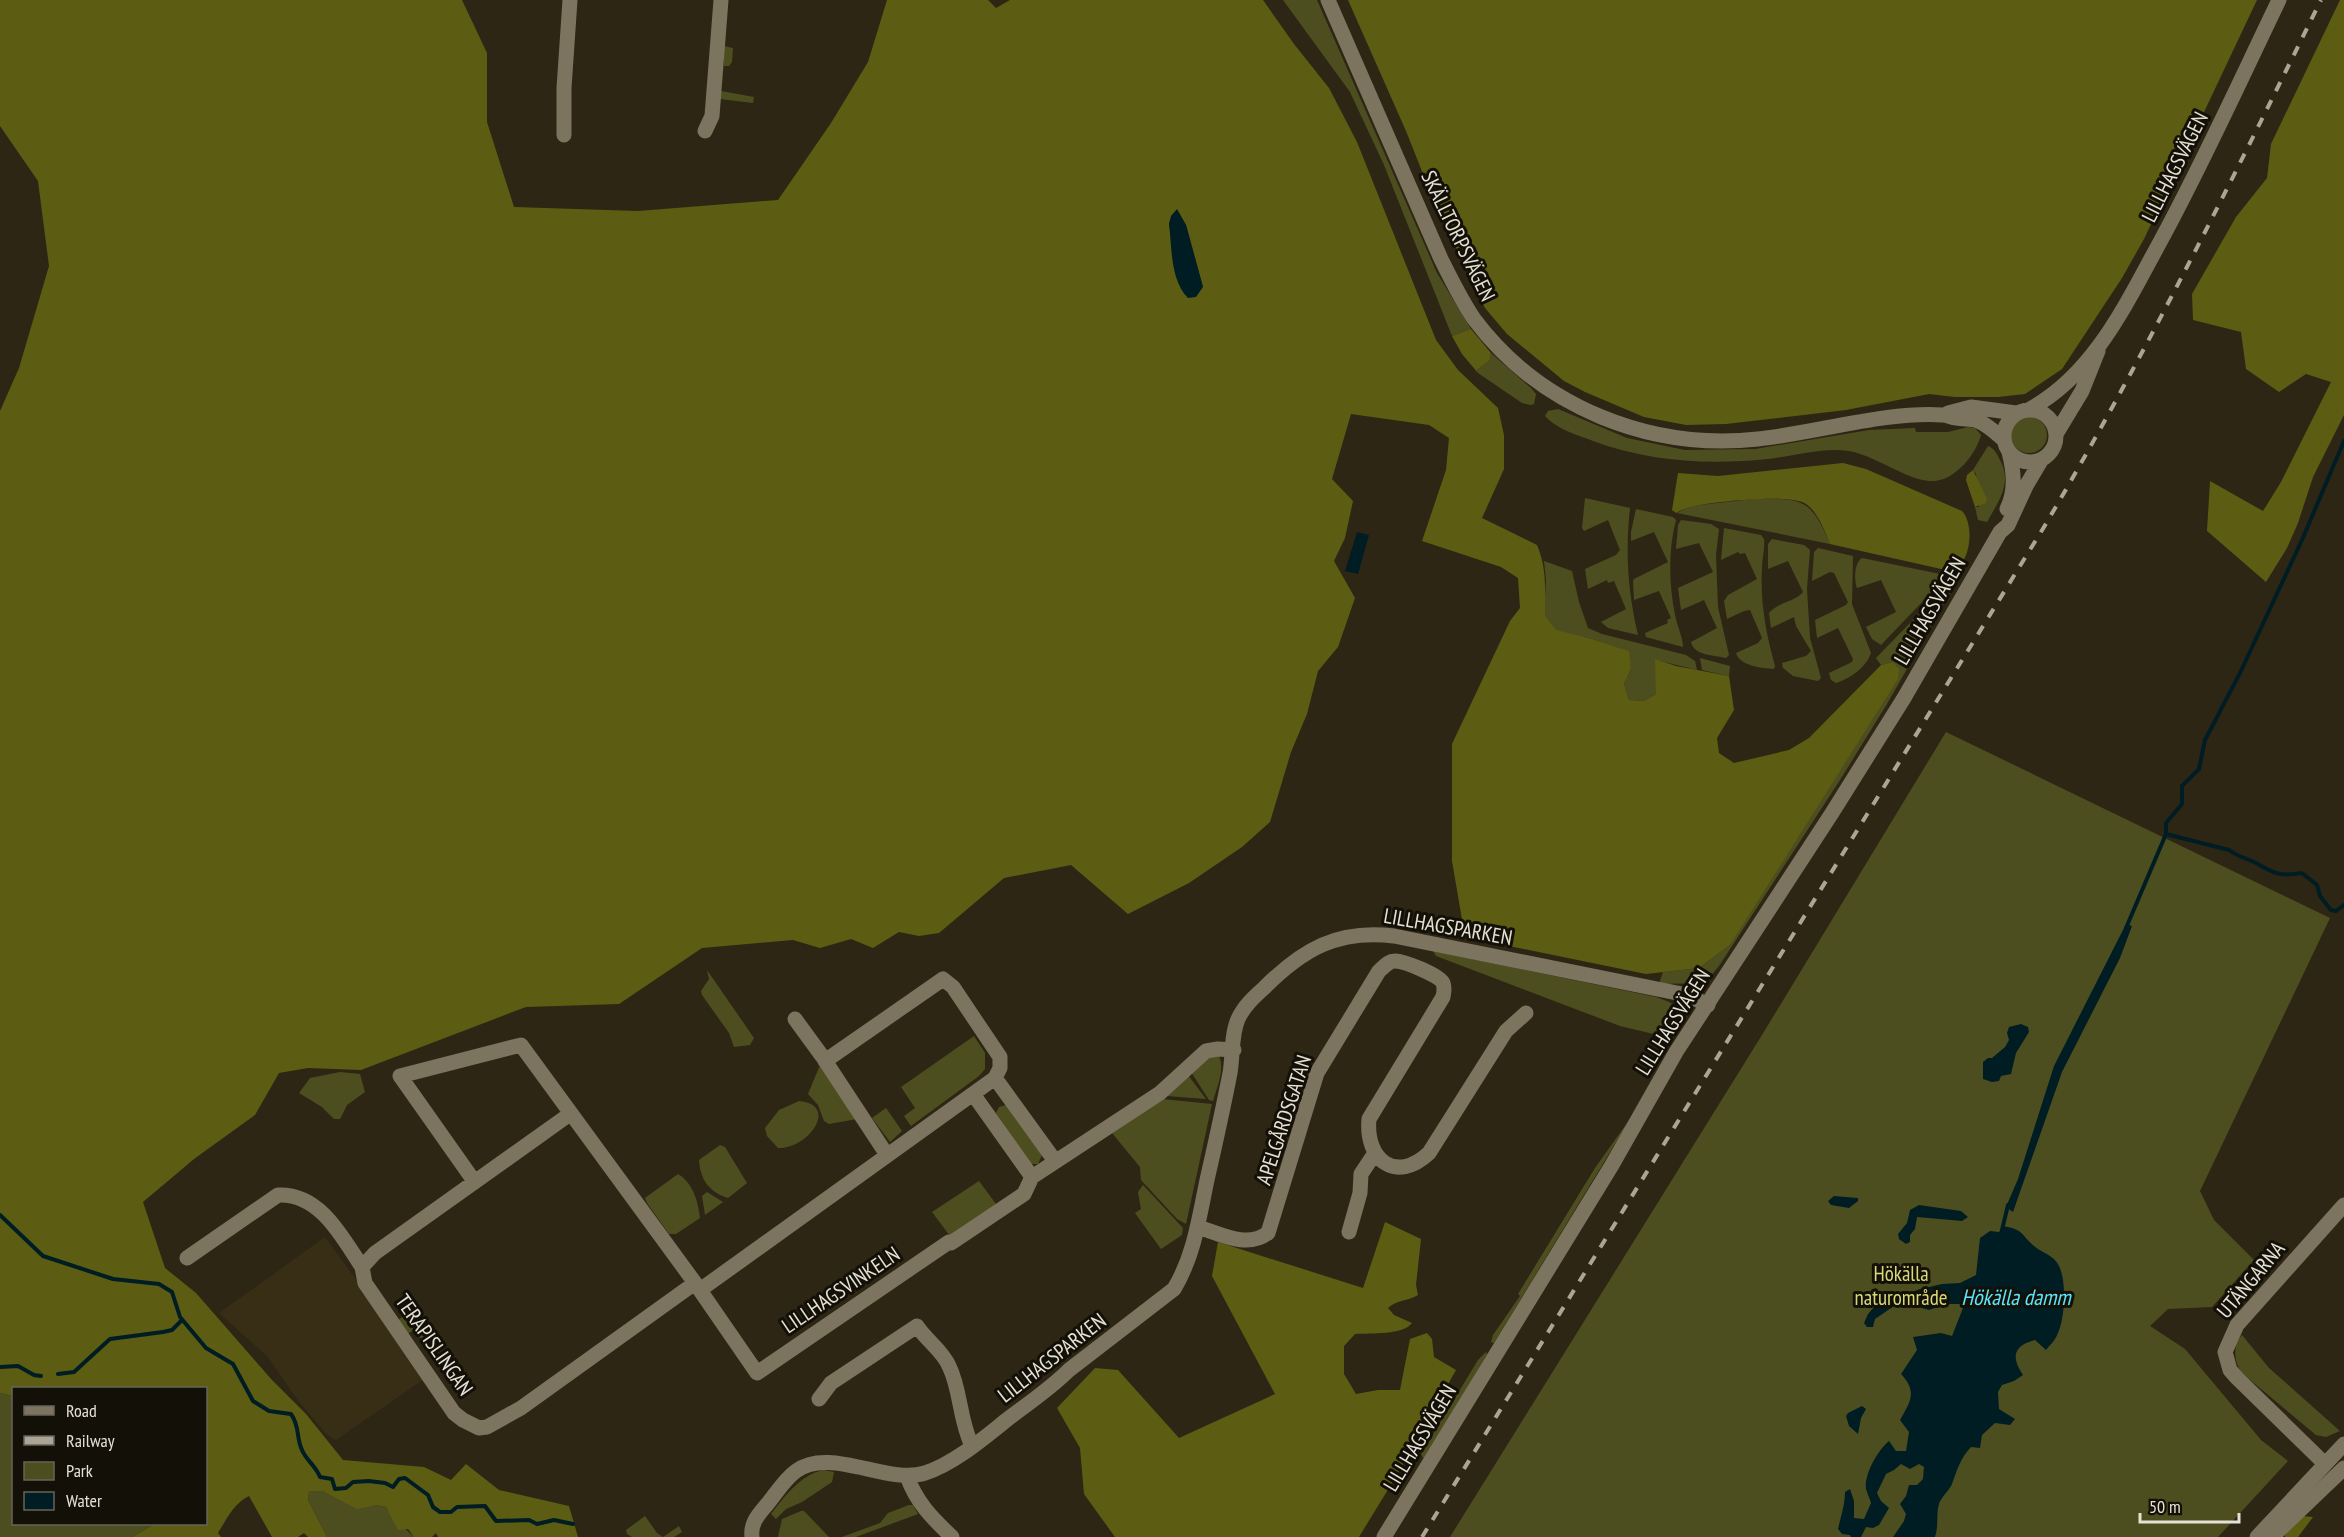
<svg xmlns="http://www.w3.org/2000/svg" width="2344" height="1537" font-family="'PT Sans Narrow',sans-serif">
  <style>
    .built { fill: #382e15 }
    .green { fill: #4d4e1f }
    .forest { fill: #5c5d13; fill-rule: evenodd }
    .water { fill: #001d23 }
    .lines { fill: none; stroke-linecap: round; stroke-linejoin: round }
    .stream { stroke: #001d23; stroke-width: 4 }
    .street { stroke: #7c745f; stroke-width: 15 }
    .secondary { stroke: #7c745f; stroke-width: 15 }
    .rail { stroke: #aba597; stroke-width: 4; stroke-dasharray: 10 10; stroke-linecap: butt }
    .labels { text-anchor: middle; stroke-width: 6; stroke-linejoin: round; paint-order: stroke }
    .street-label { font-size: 21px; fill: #e6e1d5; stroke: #131008 }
    .park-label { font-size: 21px; fill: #d7da77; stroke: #131008 }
    .water-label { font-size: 22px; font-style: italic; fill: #5ae5fc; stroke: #131008 }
  </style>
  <rect width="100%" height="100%" fill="#2e2614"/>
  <path class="built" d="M 325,1237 L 427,1377 L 336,1440 L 327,1435 L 296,1398 L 268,1357 L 219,1313 Z"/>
  <path class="green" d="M 1283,0 L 1317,0 L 1437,273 L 1471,329 L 1452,336 L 1384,165 L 1350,92 Z
    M 724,46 L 733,48 L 732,62 L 729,66 L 724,66 Z
    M 721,91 L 754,97 L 753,103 L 720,99 Z
    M 1491,353 L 1531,388 L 1536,394 L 1534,404 L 1531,405 L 1522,403 L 1478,373 L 1477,370 L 1490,360 Z
    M 1558,409 L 1627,438 L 1685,450 L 1755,449 L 1869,430 L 1915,428 L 1916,432 L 1948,432 L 1968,427 L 1975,428 L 1981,435 C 1976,454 1956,479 1935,481 C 1910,483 1875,455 1849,451 C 1823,447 1794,456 1768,459 C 1708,465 1650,462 1593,441 C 1578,435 1556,429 1545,416 L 1548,411 Z
    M2011 435a18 18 0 1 1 36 0a18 18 0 1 1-36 0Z
    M 1988,446 C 1994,448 1997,454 2000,460 C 2013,483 1998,502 1987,522 L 1978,520 L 1975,507 L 1979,507 L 1976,474 L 1973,470 Z
    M 1585,498 L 1630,508 C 1625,553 1628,592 1638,635 L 1608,628 L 1601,622 L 1626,609 L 1614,581 L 1608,583 L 1607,580 L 1588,589 L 1585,569 L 1616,555 L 1620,550 L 1608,520 L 1584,531 L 1582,528 Z
    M 1753,499 C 1801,499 1810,496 1830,544 L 1677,513 L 1691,506 Z
    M 1636,509 L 1673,517 L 1676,520 C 1668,550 1669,585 1675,615 C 1677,626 1683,637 1683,647 L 1646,637 L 1645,633 L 1668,623 L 1667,620 L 1671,618 L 1659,591 L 1634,600 L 1633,581 L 1634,579 L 1668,562 L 1654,532 L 1631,541 L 1631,532 Z
    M 1681,520 L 1711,524 L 1719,529 L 1716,555 L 1718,607 L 1729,655 L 1726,658 C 1714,655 1694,656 1691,642 L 1717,628 L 1704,600 L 1681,610 L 1678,588 L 1713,572 L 1699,543 L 1676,549 L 1678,525 Z
    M 1724,528 L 1761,535 L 1764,539 C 1765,549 1762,558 1762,568 C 1760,602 1766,634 1775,666 L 1774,669 C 1761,668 1740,666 1736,653 L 1758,643 L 1762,638 L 1750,610 L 1744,611 L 1727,619 L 1724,601 L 1728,595 L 1757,579 L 1745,553 L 1740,554 L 1738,552 L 1721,560 Z
    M 1772,539 L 1804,545 L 1810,550 L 1807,589 L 1810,638 L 1821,678 L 1818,681 L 1793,676 L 1783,668 L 1782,663 L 1806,656 L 1811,651 L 1796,626 L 1794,617 L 1771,628 L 1769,613 C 1778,602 1795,602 1803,592 L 1788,561 L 1768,569 L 1768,544 Z
    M 1818,548 L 1853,556 L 1852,604 L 1871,653 C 1866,668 1849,679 1836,683 L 1831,680 L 1829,673 L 1852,662 L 1853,659 L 1838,628 L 1817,638 L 1815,620 L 1846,605 L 1848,602 L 1834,573 L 1830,572 L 1812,581 L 1814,552 Z
    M 1862,558 L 1940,574 L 1945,578 L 1881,645 L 1872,639 L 1866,627 L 1896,612 L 1881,580 L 1857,588 C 1854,580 1854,563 1862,558 Z
    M 1544,561 L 1572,571 L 1579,602 L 1588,628 L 1602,634 L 1686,655 L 1695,661 L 1697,670 L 1656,660 L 1656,694 L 1644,701 L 1629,700 L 1624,684 L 1631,669 L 1628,651 L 1592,639 L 1556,631 L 1544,616 L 1546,580 Z
    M 1957,571 L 1960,571 L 1958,579 L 1887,704 L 1840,780 L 1719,966 L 1705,983 L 1659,984 L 1663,972 L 1699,968 L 1730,945 L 1893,662 L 1881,665 L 1876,658 L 1944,588 Z
    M 1700,658 L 1730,666 L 1729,676 L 1702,670 Z
    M 1946,732 L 2330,918 L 2200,1191 L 2214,1220 L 2254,1260 L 2212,1307 L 2168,1309 L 2150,1326 L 2185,1349 L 2261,1440 L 2288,1461 L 2218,1537 L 1450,1537 L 1762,1035 Z
    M 1433,951 L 1656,997 L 1669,1002 L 1685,1013 L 1666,1037 L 1620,1026 L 1436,956 Z
    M 707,970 L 754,1038 L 750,1045 L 734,1047 L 729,1033 L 702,995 L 701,991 L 709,979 Z
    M 974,1036 L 985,1053 L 985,1069 L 979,1076 L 911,1126 L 904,1116 L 915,1108 L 901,1087 Z
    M 1219,1056 C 1225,1070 1217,1087 1213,1101 L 1209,1100 L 1191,1072 L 1205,1058 Z
    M 820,1065 L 857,1119 L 829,1124 L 824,1121 L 818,1105 L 808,1094 Z
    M 340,1072 L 360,1074 L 365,1092 L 347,1105 L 340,1119 L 334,1119 L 322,1107 L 299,1093 L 310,1078 Z
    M 1188,1075 L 1206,1099 L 1167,1096 Z
    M 1162,1099 L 1212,1104 L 1186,1224 L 1177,1219 L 1141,1180 L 1140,1167 L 1112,1133 Z
    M 799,1101 C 840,1105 808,1149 778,1148 L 767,1136 L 765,1128 L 779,1110 Z
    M 1006,1105 L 1042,1155 L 1038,1164 L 1031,1164 L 996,1113 L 999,1107 Z
    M 886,1108 L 902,1131 L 890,1142 L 872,1118 Z
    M 1632,1116 L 1494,1343 L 1491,1342 L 1493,1335 L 1520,1296 L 1518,1294 L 1595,1168 Z
    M 720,1145 L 725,1147 L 747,1183 L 728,1198 C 709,1192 700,1179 699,1160 Z
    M 678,1174 C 693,1183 698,1201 700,1218 L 676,1234 L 669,1234 L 647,1203 L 645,1198 Z
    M 979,1181 L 996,1204 L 950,1236 L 932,1212 Z
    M 1143,1185 L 1183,1228 L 1182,1235 L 1161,1249 L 1135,1213 L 1141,1209 L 1138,1192 Z
    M 707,1192 L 723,1202 L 705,1215 L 702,1196 Z
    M 416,1306 L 436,1335 L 425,1343 L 414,1330 L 406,1335 L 397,1321 Z
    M 2242,1335 L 2269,1368 L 2340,1431 L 2326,1437 L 2316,1435 L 2243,1374 C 2234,1364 2232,1346 2242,1335 Z
    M 1486,1352 L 1487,1354 L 1426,1457 L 1423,1458 L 1421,1454 L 1478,1360 Z
    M 0,1393 L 13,1396 L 14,1524 L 154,1524 L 133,1537 L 0,1537 Z
    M 824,1470 L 834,1472 L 832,1482 L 802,1502 L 786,1509 L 776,1519 L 771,1514 C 784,1497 801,1474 824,1470 Z
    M 309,1491 L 322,1491 L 357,1508 L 377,1505 L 386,1507 L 391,1515 L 414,1537 L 327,1537 L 308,1500 Z
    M 909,1505 L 913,1505 L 918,1514 L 856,1537 L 842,1537 L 880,1523 L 888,1513 Z
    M 801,1511 L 804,1511 L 829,1537 L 778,1537 L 782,1519 Z
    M 645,1516 L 657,1533 L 663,1537 L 679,1526 L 682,1532 L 674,1537 L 632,1537 L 627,1534 L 626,1530 Z"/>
  <path class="forest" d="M 0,0 L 462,0 L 487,53 L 487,122 L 514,207 L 638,211 L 778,200 L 831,123 L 868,62 L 887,0 L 988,0 L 996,8 L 1010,0 L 1263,0 L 1294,44 L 1329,88 L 1357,142 L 1436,340 L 1458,370 L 1498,408 L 1504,435 L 1504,469 L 1482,518 L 1537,545 C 1547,568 1545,590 1545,616 L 1556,630 L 1592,639 L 1629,651 L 1631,669 L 1624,684 L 1629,700 L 1644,701 L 1656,694 L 1655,659 L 1676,666 L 1729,676 L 1734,710 L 1717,738 L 1719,753 L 1734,763 L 1789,750 L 1809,738 L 1881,665 L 1893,662 L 1899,669 L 1898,679 L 1730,945 L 1699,968 L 1646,974 L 1465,937 L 1452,861 L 1452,744 L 1510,621 L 1520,608 L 1518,578 L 1501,567 L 1422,541 L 1446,470 L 1449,438 L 1429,425 L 1351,414 L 1332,479 L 1353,501 L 1345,538 L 1334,561 L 1355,598 L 1338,647 L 1318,671 L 1307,714 L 1291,752 L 1270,822 L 1242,847 L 1189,883 L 1128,914 L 1071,865 L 1004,878 L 939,933 L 919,936 L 899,932 L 873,948 L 851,939 L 820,948 L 793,940 L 702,948 L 619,1004 L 526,1007 L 361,1070 L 308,1068 L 279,1073 L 255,1115 L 194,1159 L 143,1202 L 165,1268 L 196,1293 L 272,1380 L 306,1414 L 343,1460 L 424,1467 L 451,1480 L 466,1464 L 499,1490 L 569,1506 L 578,1537 L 438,1537 L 436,1533 L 432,1537 L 414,1537 L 408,1529 L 398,1530 L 386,1507 L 377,1505 L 357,1509 L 322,1491 L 309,1491 L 308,1500 L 327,1537 L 308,1537 L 304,1533 L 298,1537 L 272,1537 L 249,1496 C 234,1503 226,1520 218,1533 L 221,1537 L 133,1537 L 154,1524 L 206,1524 L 206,1388 L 14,1388 L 13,1396 L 0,1393 L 0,411 L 19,368 L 49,266 L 38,181 L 0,126 ZM 1177,210 L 1186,225 L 1203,287 L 1176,276 L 1169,223 Z
    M 1348,0 L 2257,0 L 2144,239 L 2122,278 L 2062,369 L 2025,394 L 1998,397 L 1955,397 L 1929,394 L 1846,410 L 1726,424 L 1686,425 L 1644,417 L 1585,392 L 1564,381 L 1507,334 L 1485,308 L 1437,209 L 1406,131 Z
    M 2340,0 L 2344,0 L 2344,415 L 2313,477 L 2298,523 L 2287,548 L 2266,582 L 2207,531 L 2210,481 L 2263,511 L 2281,482 L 2331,382 L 2306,374 L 2279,392 L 2246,369 L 2241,332 L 2193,320 L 2192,294 L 2236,217 L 2267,178 L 2271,144 Z
    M 1471,329 L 1491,353 L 1490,360 L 1477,370 L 1478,373 L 1462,354 L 1452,336 Z
    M 1843,463 L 1866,469 L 1962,511 C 1973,523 1971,550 1962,563 L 1957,564 L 1950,571 L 1830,544 C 1825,532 1818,512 1806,504 C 1790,493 1714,502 1694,506 C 1688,507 1682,510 1676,513 L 1672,510 L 1678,473 L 1718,476 Z
    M 1973,470 L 1987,499 L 1986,503 L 1975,507 L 1966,480 L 1967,475 Z
    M 1385,1222 L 1421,1239 L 1416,1285 L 1418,1295 C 1408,1301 1396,1300 1388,1308 L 1394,1315 L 1412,1323 C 1403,1335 1371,1333 1355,1334 L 1344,1346 L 1344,1374 L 1356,1394 L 1378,1390 L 1400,1390 L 1410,1339 L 1427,1333 L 1432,1339 L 1434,1357 L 1456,1370 L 1403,1465 L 1359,1537 L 1115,1537 L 1084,1494 L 1080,1448 L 1057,1408 L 1095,1368 L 1118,1370 L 1179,1438 L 1275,1394 L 1212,1276 L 1218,1242 L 1363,1288 Z
    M 2302,1516 L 2313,1517 L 2298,1537 L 2285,1537 L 2285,1532 Z"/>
  <path class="water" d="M 1177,209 L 1186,225 L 1203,287 L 1196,297 L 1188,298 C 1170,280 1172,247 1169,224 L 1171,216 Z
    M 1357,532 L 1369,535 L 1358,574 L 1345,571 Z
    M 2126,924 L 2132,926 L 2120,958 L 2062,1072 L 2013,1212 L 2006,1207 L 2018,1179 L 2054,1066 Z
    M 2021,1024 L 2028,1027 L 2029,1032 L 2016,1053 L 2011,1074 L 2001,1076 L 1999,1081 L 1992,1082 L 1983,1079 L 1983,1062 L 1988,1058 L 1992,1058 L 2005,1047 L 2009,1040 L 2007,1033 L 2009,1027 Z
    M 1834,1196 L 1858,1198 L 1858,1201 L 1849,1208 L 1831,1205 L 1828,1201 Z
    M 1919,1205 L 1961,1211 L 1968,1217 L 1962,1221 L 1917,1217 L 1915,1229 L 1910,1235 L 1910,1242 L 1906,1244 L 1899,1239 L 1898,1234 L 1907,1223 L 1910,1210 Z
    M 2003,1226 C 2025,1230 2020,1234 2034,1246 C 2042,1253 2054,1255 2059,1266 C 2067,1282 2065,1320 2057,1335 C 2055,1341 2049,1346 2046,1350 L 2035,1340 C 2013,1346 2011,1357 2023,1375 L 2014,1381 L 2002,1385 L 1998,1392 L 1999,1409 L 2015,1419 L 2010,1425 L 1995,1423 L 1982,1435 L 1980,1448 L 1971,1447 C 1961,1457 1957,1470 1952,1484 C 1949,1491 1941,1497 1939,1504 C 1936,1513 1939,1525 1935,1537 L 1893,1537 L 1904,1521 L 1906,1514 L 1900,1504 L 1906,1496 L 1909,1485 L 1917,1485 L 1923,1479 L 1924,1467 L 1919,1464 L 1910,1469 L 1901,1464 L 1894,1470 L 1886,1474 L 1877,1493 L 1881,1501 L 1889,1508 L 1879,1525 L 1873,1528 L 1866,1527 L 1861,1537 L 1851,1537 L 1850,1535 L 1842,1534 L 1838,1529 C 1841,1516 1845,1504 1845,1492 L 1850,1489 L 1854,1501 L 1854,1518 L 1864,1519 L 1871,1503 C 1870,1499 1867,1493 1866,1489 C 1864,1474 1878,1450 1889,1441 L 1896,1451 L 1906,1451 L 1909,1432 L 1900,1420 C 1910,1402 1918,1392 1901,1374 L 1917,1350 L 1913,1337 L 1941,1333 L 1952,1336 L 1963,1308 L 1962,1304 L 1946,1304 L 1929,1310 L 1900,1302 L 1875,1319 L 1873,1327 L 1867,1327 L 1864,1323 L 1868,1314 L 1875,1306 L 1920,1289 L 1942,1284 L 1960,1283 L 1976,1275 L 1980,1238 L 1990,1231 L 1999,1232 Z
    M 1862,1406 L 1866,1409 L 1861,1418 L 1858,1434 L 1849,1426 L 1846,1416 L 1848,1413 Z"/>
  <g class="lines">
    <path class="stream" d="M 2166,834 L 2229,850 C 2238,857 2246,858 2256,863 C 2274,873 2280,877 2302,873 L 2317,885 L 2320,896 L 2331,910 L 2336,911 L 2344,905
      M 2126,928 L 2166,834 L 2166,823 L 2182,804 L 2182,786 L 2199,769 L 2205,740 L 2240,673 L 2302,540 L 2344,441
      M 0,1215 L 43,1256 L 113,1279 L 159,1284 L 172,1292 L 180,1317 L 206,1348 L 233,1364 L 253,1401 L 269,1411 L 291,1414 C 300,1426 296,1438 302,1450 C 306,1460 316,1466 320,1477 L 332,1479 L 335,1489 L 346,1488 L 353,1482 L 369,1481 L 385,1483 L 393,1487 L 399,1479 L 405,1478 L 428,1495 L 433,1507 L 440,1512 L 451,1512 L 457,1507 L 485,1506 L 496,1521 L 529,1520 L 537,1524 L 554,1520 L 573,1524
      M 2002,1230 L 2008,1205
      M 0,1367 L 18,1366 L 34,1375 L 41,1376
      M 58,1374 L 74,1372 L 110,1339 L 163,1332 L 172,1330 L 182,1320"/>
    <path class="street" d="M 705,131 L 712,116 L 721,0
      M 564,135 L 564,88 L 570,0
      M 795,1019 L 822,1056 L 887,1155
      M 825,1061 L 943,979 L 953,987 L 1000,1057 L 1000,1068 L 995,1078
      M 973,1094 L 1032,1177
      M 570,1114 L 396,1238 L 375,1253 L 362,1267 L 365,1283 L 454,1413 L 463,1420 L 479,1428 L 487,1427 L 521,1408 L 695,1283
      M 1032,1177 L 1160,1093 L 1206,1051 L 1218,1049 L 1234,1050
      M 474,1181 L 400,1076 L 521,1045 L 695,1283 L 757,1373 L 949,1242 L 951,1243 L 1024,1194 L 1032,1177
      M 1198,1227 C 1221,1234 1247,1249 1268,1233 L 1317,1073 L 1379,971 C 1384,967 1388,961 1395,961 C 1404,961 1439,975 1443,983 C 1445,988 1444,992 1443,997 L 1369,1119 C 1365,1160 1396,1184 1429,1153 L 1506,1031 L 1526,1013
      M 1349,1232 L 1360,1193 L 1361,1174 L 1375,1153
      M 187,1258 L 278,1195 C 320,1193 342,1237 362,1267
      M 700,1290 L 995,1078 L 1055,1161
      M 819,1399 L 831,1383 L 917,1326 C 926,1340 942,1350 949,1366 C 961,1390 959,1419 972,1446
      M 2325,1464 L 2237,1378 L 2230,1370 L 2225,1352 L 2237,1325 L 2344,1205
      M 907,1476 C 916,1502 932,1518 952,1537
      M 752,1537 C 750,1522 760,1513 769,1502 C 777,1492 785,1479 796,1471 C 830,1446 887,1485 925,1473 C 954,1464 985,1437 1009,1418 C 1029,1403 1051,1388 1069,1370 L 1174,1289 C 1194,1256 1199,1218 1207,1180 C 1215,1145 1223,1109 1230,1073 C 1233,1056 1231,1035 1238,1019 C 1244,1006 1254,997 1264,988 C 1303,949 1338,929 1394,936 L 1687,995 L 1708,1005
      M 2272,1537 L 2344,1468"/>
    <path class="secondary" d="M 1328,0 L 1441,259 C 1451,279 1461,300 1474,319 C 1540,407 1650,451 1758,439 C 1816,433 1886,411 1943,415 C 1948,415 1951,418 1956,418 C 1964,420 1971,418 1978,421 C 1988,425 1996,433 2004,440
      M 2030,409 C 2094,374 2126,304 2160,242 C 2203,163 2240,81 2279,0
      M2004 436a26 26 0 1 1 52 0a26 26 0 1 1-52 0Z
      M 1948,413 L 1971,407 L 2016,413
      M 2056,434 L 2082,391 L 2098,351
      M 2007,509 C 2016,490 2014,472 2009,452
      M 1384,1537 L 1612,1165 L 1676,1052 L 1832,813 L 1904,698 L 2000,532 L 2008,525 L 2026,486 L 2042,459
      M 2257,1537 L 2344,1444"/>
    <path class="rail" d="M 1422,1537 L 2044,527 C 2145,356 2233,178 2321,0"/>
  </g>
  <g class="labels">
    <g class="street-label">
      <text transform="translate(2175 167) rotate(-63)" y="7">LILLHAGSVÄGEN</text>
      <text transform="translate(1458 236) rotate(64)" y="7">SKÄLLTORPSVÄGEN</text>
      <text transform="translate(1930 611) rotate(-60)" y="7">LILLHAGSVÄGEN</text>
      <text transform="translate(1448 927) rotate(10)" y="7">LILLHAGSPARKEN</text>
      <text transform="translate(1673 1022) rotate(-58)" y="7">LILLHAGSVÄGEN</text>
      <text transform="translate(1284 1120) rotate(-72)" y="7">APELGÅRDSGATAN</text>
      <text transform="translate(2251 1280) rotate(-50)" y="7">UTÄNGARNA</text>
      <text transform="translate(841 1290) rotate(-34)" y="7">LILLHAGSVINKELN</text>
      <text transform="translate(434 1345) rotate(55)" y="7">TERAPISLINGAN</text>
      <text transform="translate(1052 1358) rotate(-38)" y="7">LILLHAGSPARKEN</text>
      <text transform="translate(1420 1438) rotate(-59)" y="7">LILLHAGSVÄGEN</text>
    </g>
    <g class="park-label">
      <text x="1901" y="1281">Hökälla<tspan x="1901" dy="24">naturområde</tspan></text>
    </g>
    <g class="water-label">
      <text x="2016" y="1305">Hökälla damm</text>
    </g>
  </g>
  <rect x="12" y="1387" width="195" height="138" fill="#131008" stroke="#67645a" stroke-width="1.5"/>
  <rect x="24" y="1406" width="30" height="9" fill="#7c745f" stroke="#67645a" stroke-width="1.5"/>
  <text x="66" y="1417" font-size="18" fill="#e6e1d5">Road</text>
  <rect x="24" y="1436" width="30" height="9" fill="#aba597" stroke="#67645a" stroke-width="1.5"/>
  <text x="66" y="1447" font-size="18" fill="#e6e1d5">Railway</text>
  <rect x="24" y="1462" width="30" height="18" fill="#4d4e1f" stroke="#67645a" stroke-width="1.5"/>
  <text x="66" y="1477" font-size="18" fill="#e6e1d5">Park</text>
  <rect x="24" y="1492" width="30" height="18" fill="#001d23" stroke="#67645a" stroke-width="1.5"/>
  <text x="66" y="1507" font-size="18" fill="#e6e1d5">Water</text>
  <path d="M2140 1513v9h99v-9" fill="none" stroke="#e6e1d5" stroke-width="3"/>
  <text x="2149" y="1513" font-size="18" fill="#e6e1d5" stroke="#131008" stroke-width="4.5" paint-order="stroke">50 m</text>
</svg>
